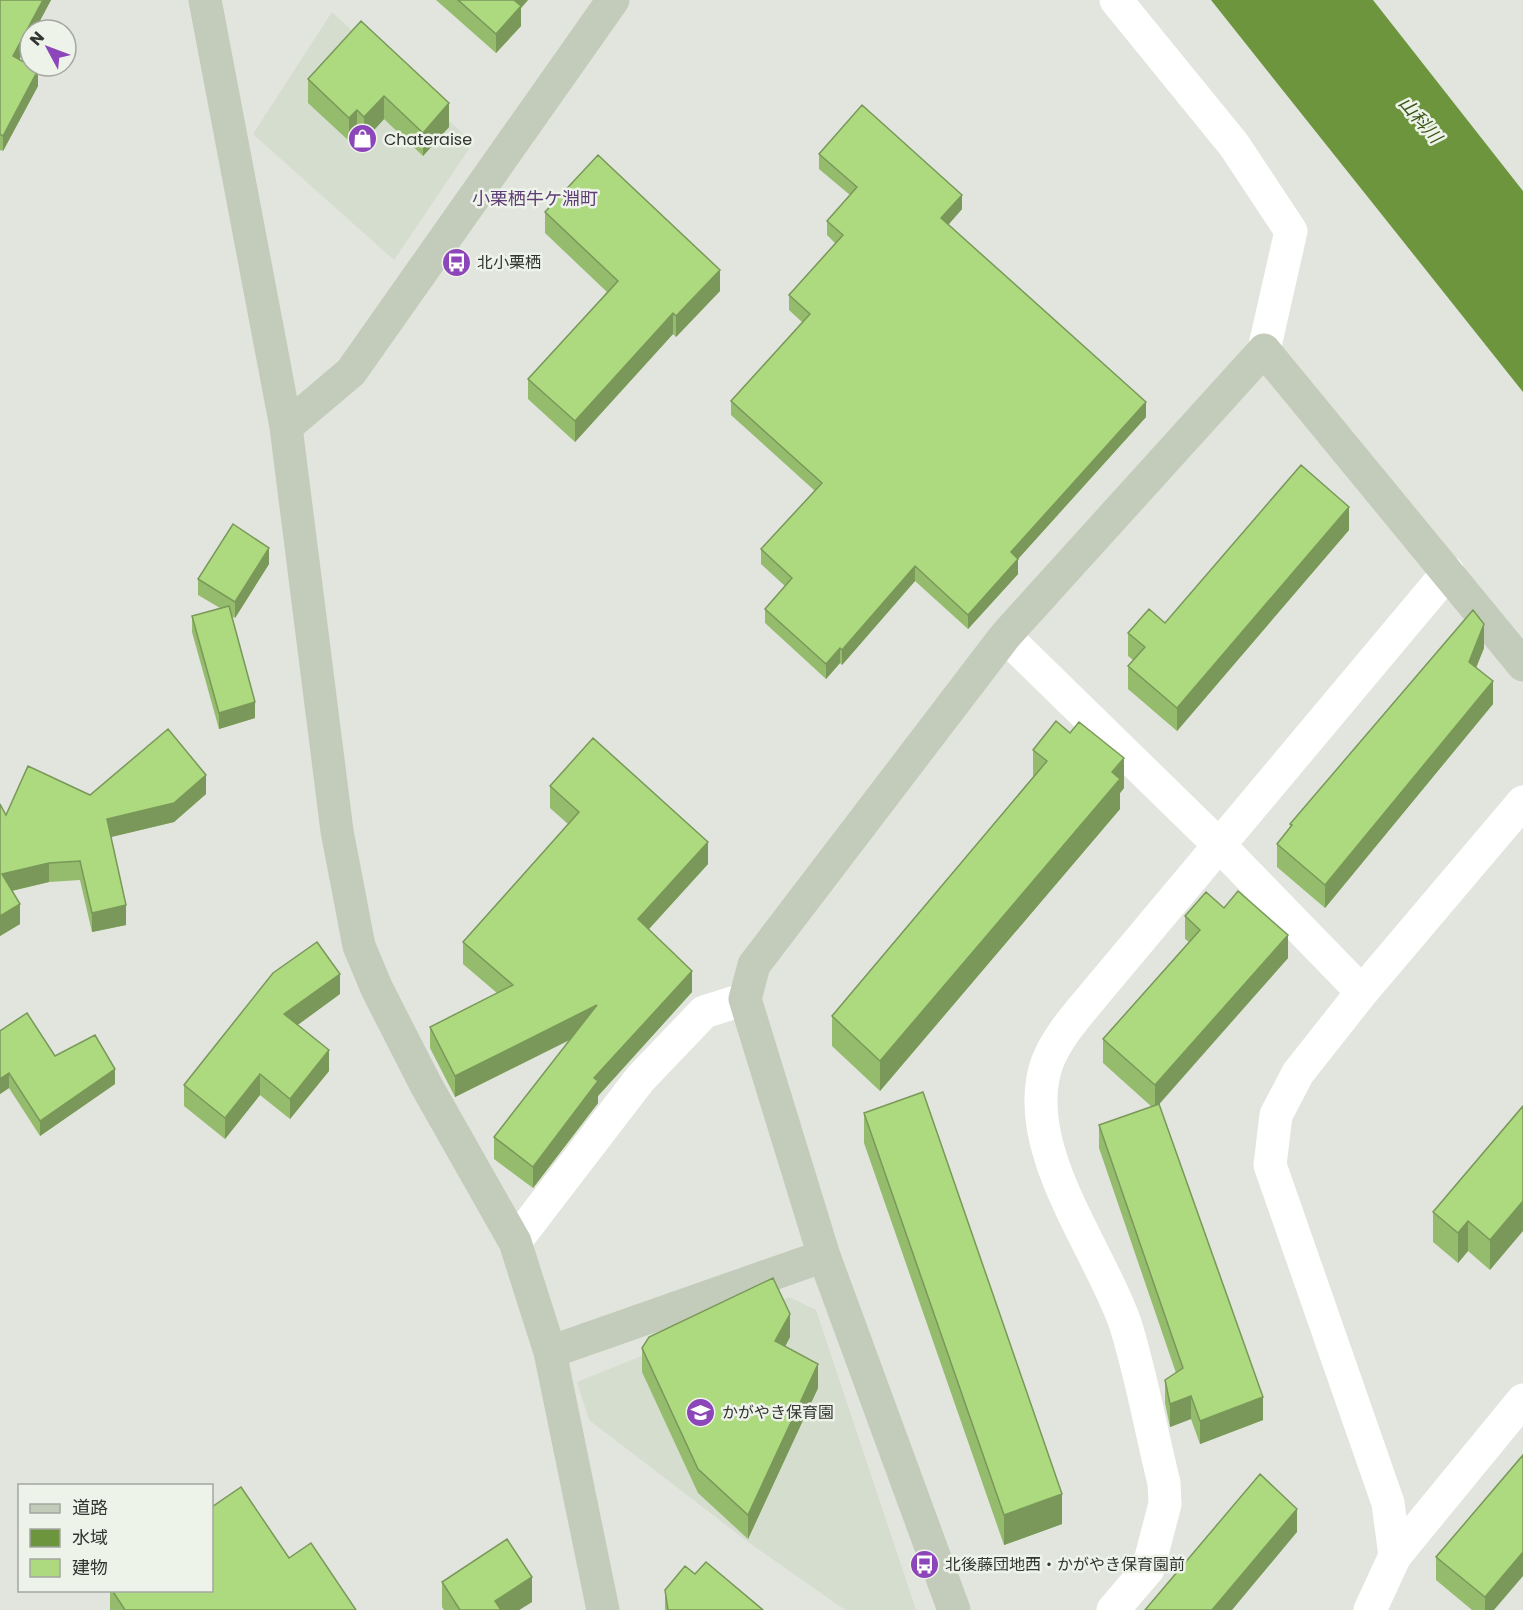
<svg xmlns="http://www.w3.org/2000/svg" width="1523" height="1610" font-family="Poppins,'Noto Sans JP',sans-serif">
  <style>
    .built { fill: #d5ddce }
    .water { fill: #6c953d }
    .lines { fill: none; stroke-linecap: round; stroke-linejoin: round }
    .street { stroke: #fff; stroke-width: 33 }
    .secondary { stroke: #c3ccba; stroke-width: 33 }
    .wall { fill: #95bb6d }
    .shaded-wall { fill: #799859 }
    .building { fill: #add97f; stroke: #799859; stroke-width: 1.5 }
    .labels { text-anchor: middle; stroke-width: 5; stroke-linejoin: round; paint-order: stroke }
    .poi-label { font-size: 16px; fill: #333531; stroke: #eef3ea; text-anchor: start }
    .water-label { font-size: 18px; font-style: italic; fill: #3b5619; stroke: #eef3ea }
    .neighbourhood-label { font-size: 18px; fill: #5f3d76; stroke: #eef3ea }
  </style>
  <rect width="100%" height="100%" fill="#e1e5dd"/>
  <path class="built" d="M 332,12 L 473,143 L 394,260 L 253,134 Z
    M 789,1297 L 816,1310 L 916,1610 L 845,1610 L 751,1544 L 589,1420 L 577,1382 Z"/>
  <path class="water" d="M 1211,0 L 1373,0 L 1523,191 L 1523,392 Z"/>
  <g class="lines">
    <path class="street" d="M 1116,0 L 1234,145 L 1291,231 L 1264,350
      M 1005,636 L 1220,846 L 1362,992
      M 515,1242 L 640,1079 L 704,1012 L 745,999
      M 1395,1556 L 1388,1503 L 1270,1165 L 1276,1115 L 1298,1073 L 1362,992 L 1523,802
      M 1113,1610 L 1148,1569 L 1165,1504 L 1164,1483 C 1151,1431 1141,1373 1125,1323 C 1099,1248 1018,1146 1047,1063 C 1056,1040 1072,1021 1087,1003 L 1448,572
      M 1370,1610 L 1395,1556 L 1523,1400"/>
    <path class="secondary" d="M 205,0 L 286,427 L 337,831 L 359,946 L 377,989 L 426,1085 L 515,1242 L 550,1352 L 603,1610
      M 286,427 L 351,372 L 613,0
      M 550,1352 L 824,1256
      M 954,1610 L 824,1256 L 745,999 L 754,965 L 1005,636 L 1264,350 L 1523,665"/>
  </g>
  <path class="wall" d="M 0,0 L 51,0 L 35,30 L 30,30 L 19,60 L 38,86 L 3,151 L 0,150 Z
    M 436,0 L 528,0 L 521,8 L 521,26 L 496,53 Z
    M 361,21 L 449,127 L 423,156 L 384,119 L 364,141 L 357,134 L 349,141 L 308,103 L 308,79 Z
    M 819,154 L 962,209 L 948,225 L 1146,417 L 1018,559 L 1018,574 L 968,629 L 915,581 L 842,665 L 840,663 L 826,679 L 765,623 L 765,609 L 785,586 L 761,564 L 761,549 L 815,491 L 731,415 L 731,401 L 802,322 L 789,310 L 789,295 L 836,244 L 827,235 L 827,221 L 850,195 L 819,169 Z
    M 545,212 L 720,291 L 676,337 L 673,334 L 575,442 L 528,399 L 528,379 L 607,292 L 545,233 Z
    M 1349,530 L 1177,731 L 1128,689 L 1128,666 L 1133,660 L 1128,656 L 1128,633 L 1165,623 Z
    M 269,564 L 235,618 L 231,616 L 255,718 L 219,729 L 192,632 L 192,616 L 220,608 L 198,595 L 198,579 Z
    M 1484,648 L 1476,668 L 1493,704 L 1325,908 L 1277,867 L 1277,844 L 1290,828 L 1290,824 Z
    M 1033,750 L 1124,788 L 1120,793 L 1120,809 L 880,1091 L 832,1046 L 832,1016 L 1033,777 Z
    M 550,786 L 708,864 L 649,929 L 692,992 L 598,1096 L 598,1103 L 533,1188 L 494,1159 L 494,1137 L 570,1040 L 455,1097 L 430,1048 L 430,1027 L 497,993 L 463,964 L 463,942 L 568,824 L 550,808 Z
    M 206,794 L 174,822 L 111,837 L 126,925 L 92,932 L 80,880 L 49,882 L 12,891 L 20,924 L 0,936 L 6,815 L 90,795 Z
    M 1224,908 L 1288,958 L 1158,1104 L 1263,1420 L 1200,1444 L 1191,1419 L 1170,1427 L 1165,1403 L 1165,1380 L 1176,1373 L 1099,1148 L 1099,1125 L 1152,1107 L 1103,1063 L 1103,1039 L 1189,942 L 1185,939 L 1185,916 Z
    M 340,994 L 297,1025 L 329,1071 L 290,1119 L 260,1095 L 225,1139 L 184,1106 L 184,1085 Z
    M 0,1031 L 55,1056 L 115,1084 L 40,1136 L 9,1088 L 0,1094 Z
    M 1523,1106 L 1490,1270 L 1468,1251 L 1458,1263 L 1433,1242 L 1433,1212 Z
    M 864,1113 L 1062,1524 L 1004,1545 L 864,1143 Z
    M 790,1337 L 785,1347 L 818,1388 L 748,1539 L 698,1493 L 642,1372 L 642,1348 Z
    M 1523,1455 L 1494,1610 L 1472,1610 L 1436,1580 L 1436,1557 Z
    M 289,1558 L 356,1610 L 110,1610 L 110,1590 L 212,1590 Z
    M 695,1574 L 763,1610 L 665,1610 L 665,1590 Z
    M 442,1582 L 532,1602 L 519,1610 L 444,1610 L 442,1607 Z"/>
  <path class="shaded-wall" d="M 43,0 L 51,0 L 35,30 L 30,30 L 30,39 L 13,72 L 13,56 Z
    M 513,0 L 528,0 L 521,8 L 521,26 L 496,53 L 496,34 Z
    M 38,70 L 38,86 L 3,151 L 3,136 Z
    M 384,96 L 384,119 L 364,141 L 364,117 Z
    M 449,103 L 449,127 L 423,156 L 423,133 Z
    M 357,110 L 357,134 L 349,141 L 349,118 Z
    M 962,195 L 962,209 L 941,233 L 941,218 Z
    M 720,270 L 720,291 L 676,337 L 676,316 Z
    M 673,313 L 673,334 L 575,442 L 575,421 Z
    M 1146,402 L 1146,417 L 1018,559 L 1018,574 L 968,629 L 968,615 L 1011,552 Z
    M 1349,507 L 1349,530 L 1177,731 L 1177,708 Z
    M 269,548 L 269,564 L 235,618 L 235,602 Z
    M 915,566 L 915,581 L 842,665 L 842,650 Z
    M 1484,624 L 1484,648 L 1469,685 L 1469,662 Z
    M 840,648 L 840,663 L 826,679 L 826,664 Z
    M 1493,681 L 1493,704 L 1325,908 L 1325,885 Z
    M 255,702 L 255,718 L 219,729 L 219,713 Z
    M 1124,758 L 1124,788 L 1120,793 L 1120,809 L 880,1091 L 880,1061 Z
    M 206,775 L 206,794 L 174,822 L 107,838 L 107,819 Z
    M 708,842 L 708,864 L 638,941 L 638,919 Z
    M 49,863 L 49,882 L 2,893 L 2,874 Z
    M 20,904 L 20,924 L 0,936 L 0,916 Z
    M 126,905 L 126,925 L 92,932 L 92,913 Z
    M 1288,935 L 1288,958 L 1155,1109 L 1155,1085 Z
    M 692,971 L 692,992 L 598,1096 L 598,1103 L 533,1188 L 533,1167 L 594,1078 Z
    M 340,974 L 340,994 L 284,1035 L 284,1014 Z
    M 597,1005 L 597,1026 L 455,1097 L 455,1076 Z
    M 329,1050 L 329,1071 L 290,1119 L 290,1099 Z
    M 115,1069 L 115,1084 L 40,1136 L 40,1121 Z
    M 9,1073 L 9,1088 L 0,1094 L 0,1079 Z
    M 260,1074 L 260,1095 L 225,1139 L 225,1118 Z
    M 1523,1201 L 1523,1231 L 1490,1270 L 1490,1240 Z
    M 1468,1221 L 1468,1251 L 1458,1263 L 1458,1233 Z
    M 790,1314 L 790,1337 L 775,1365 L 775,1341 Z
    M 818,1364 L 818,1388 L 748,1539 L 748,1515 Z
    M 1191,1396 L 1191,1419 L 1170,1427 L 1170,1404 Z
    M 1263,1397 L 1263,1420 L 1200,1444 L 1200,1421 Z
    M 1062,1494 L 1062,1524 L 1004,1545 L 1004,1515 Z
    M 1297,1509 L 1297,1532 L 1232,1610 L 1212,1610 Z
    M 1523,1552 L 1523,1576 L 1494,1610 L 1485,1610 L 1485,1597 Z
    M 532,1577 L 532,1602 L 519,1610 L 495,1610 L 495,1601 Z"/>
  <path class="building" d="M 0,0 L 43,0 L 13,56 L 38,70 L 3,136 L 0,134 Z
    M 458,0 L 514,0 L 521,6 L 496,34 Z
    M 361,21 L 449,103 L 423,133 L 384,96 L 364,117 L 357,110 L 349,118 L 308,79 Z
    M 862,105 L 962,195 L 941,218 L 1146,402 L 1011,552 L 1018,559 L 968,615 L 915,566 L 842,650 L 840,648 L 826,664 L 765,609 L 792,578 L 761,549 L 822,483 L 731,401 L 810,314 L 789,295 L 843,235 L 827,221 L 857,187 L 819,154 Z
    M 598,155 L 720,270 L 676,316 L 673,313 L 575,421 L 528,379 L 618,281 L 545,212 Z
    M 1301,465 L 1349,507 L 1177,708 L 1128,666 L 1145,647 L 1128,633 L 1149,609 L 1165,623 Z
    M 233,524 L 269,548 L 235,602 L 198,579 Z
    M 229,606 L 255,702 L 219,713 L 192,616 Z
    M 1473,610 L 1484,624 L 1469,662 L 1493,681 L 1325,885 L 1277,844 L 1292,825 L 1290,824 Z
    M 1056,721 L 1070,733 L 1079,722 L 1124,758 L 1112,772 L 1120,779 L 880,1061 L 832,1016 L 1047,761 L 1033,750 Z
    M 168,729 L 206,775 L 174,803 L 107,819 L 126,905 L 92,913 L 80,861 L 49,863 L 2,874 L 20,904 L 0,916 L 0,804 L 6,815 L 28,766 L 90,795 Z
    M 593,738 L 708,842 L 638,919 L 692,971 L 594,1078 L 598,1081 L 533,1167 L 494,1137 L 597,1005 L 455,1076 L 430,1027 L 513,985 L 463,942 L 579,812 L 550,786 Z
    M 1238,891 L 1288,935 L 1155,1085 L 1103,1039 L 1200,930 L 1185,916 L 1206,892 L 1224,908 Z
    M 317,942 L 340,974 L 284,1014 L 329,1050 L 290,1099 L 260,1074 L 225,1118 L 184,1085 L 273,973 Z
    M 27,1013 L 55,1056 L 95,1035 L 115,1069 L 40,1121 L 9,1073 L 0,1079 L 0,1031 Z
    M 923,1092 L 1062,1494 L 1004,1515 L 864,1113 Z
    M 1159,1104 L 1263,1397 L 1200,1421 L 1191,1396 L 1170,1404 L 1165,1380 L 1183,1368 L 1099,1125 Z
    M 1523,1106 L 1523,1201 L 1490,1240 L 1468,1221 L 1458,1233 L 1433,1212 Z
    M 773,1278 L 790,1314 L 775,1341 L 818,1364 L 748,1515 L 698,1469 L 642,1348 L 649,1337 Z
    M 1523,1455 L 1523,1552 L 1485,1597 L 1436,1557 Z
    M 1260,1474 L 1297,1509 L 1212,1610 L 1145,1610 Z
    M 241,1487 L 289,1558 L 311,1543 L 356,1610 L 125,1610 L 112,1590 L 212,1590 L 212,1507 Z
    M 507,1539 L 532,1577 L 495,1601 L 501,1610 L 460,1610 L 442,1582 Z
    M 706,1562 L 763,1610 L 668,1610 L 665,1590 L 685,1566 L 695,1574 Z"/>
  <defs>
    <symbol id="shop-disc" viewBox="-11 -11 22 22"><circle r="9.5" fill="#8d46b9" stroke="#eef3ea"/><path d="M-5-2.5h2.3a2.7 3.5 0 0 1 5.4 0H5L5.5 6h-11ZM-1.5-2.5h3a1.5 2.3 0 0 0-3 0Z" fill="#fff"/></symbol>
    <symbol id="bus-disc" viewBox="-11 -11 22 22"><circle r="9.5" fill="#8d46b9" stroke="#eef3ea"/><path d="M-5-6H5V4H4V6H2V4H-2V6H-4V4H-5ZM-3.5-4V0h7V-4ZM-3.5 1.2v1.5H-2V1.2ZM2 1.2v1.5H3.5V1.2Z" fill="#fff"/></symbol>
    <symbol id="school-disc" viewBox="-11 -11 22 22"><circle r="9.5" fill="#8d46b9" stroke="#eef3ea"/><path d="M0-5L7-2L0 1L-7-2ZM-4 1L0 2.5L4 1V4Q0 6-4 4Z" fill="#fff"/></symbol>
  </defs>
  <g fill-rule="evenodd">
    <use href="#shop-disc" x="346" y="122" width="33" height="33"/>
    <use href="#bus-disc" x="440" y="246" width="33" height="33"/>
    <use href="#school-disc" x="684" y="1396" width="33" height="33"/>
    <use href="#bus-disc" x="908" y="1548" width="33" height="33"/>
  </g>
  <g class="labels">
    <g class="poi-label">
      <text x="384" y="145">Chateraise</text>
      <text x="477" y="268">北小栗栖</text>
      <text x="722" y="1418">かがやき保育園</text>
      <text x="945" y="1570">北後藤団地西・かがやき保育園前</text>
    </g>
    <g class="water-label">
      <text transform="translate(1420 120) rotate(49)" y="6">山科川</text>
    </g>
    <g class="neighbourhood-label">
      <text x="535" y="205">小栗栖牛ケ淵町</text>
    </g>
  </g>
  <rect x="18" y="1484" width="195" height="108" fill="#eef3ea" stroke="#a3a7a0" stroke-width="1.5"/>
  <rect x="30" y="1504" width="30" height="9" fill="#c3ccba" stroke="#a3a7a0" stroke-width="1.5"/>
  <text x="72" y="1514" font-size="18" fill="#333531">道路</text>
  <rect x="30" y="1529" width="30" height="18" fill="#6c953d" stroke="#a3a7a0" stroke-width="1.5"/>
  <text x="72" y="1544" font-size="18" fill="#333531">水域</text>
  <rect x="30" y="1559" width="30" height="18" fill="#add97f" stroke="#a3a7a0" stroke-width="1.5"/>
  <text x="72" y="1574" font-size="18" fill="#333531">建物</text>
  <g transform="translate(48 48) rotate(311)"><circle r="28" fill="#eef3ea" stroke="#a3a7a0" stroke-width="1.5"/>
  <path d="M0-4.5L10 22L0 15L-10 22Z" fill="#8d46b9"/>
  <text y="-9" font-size="16" font-weight="bold" text-anchor="middle" fill="#333531">N</text>
  </g>
</svg>
